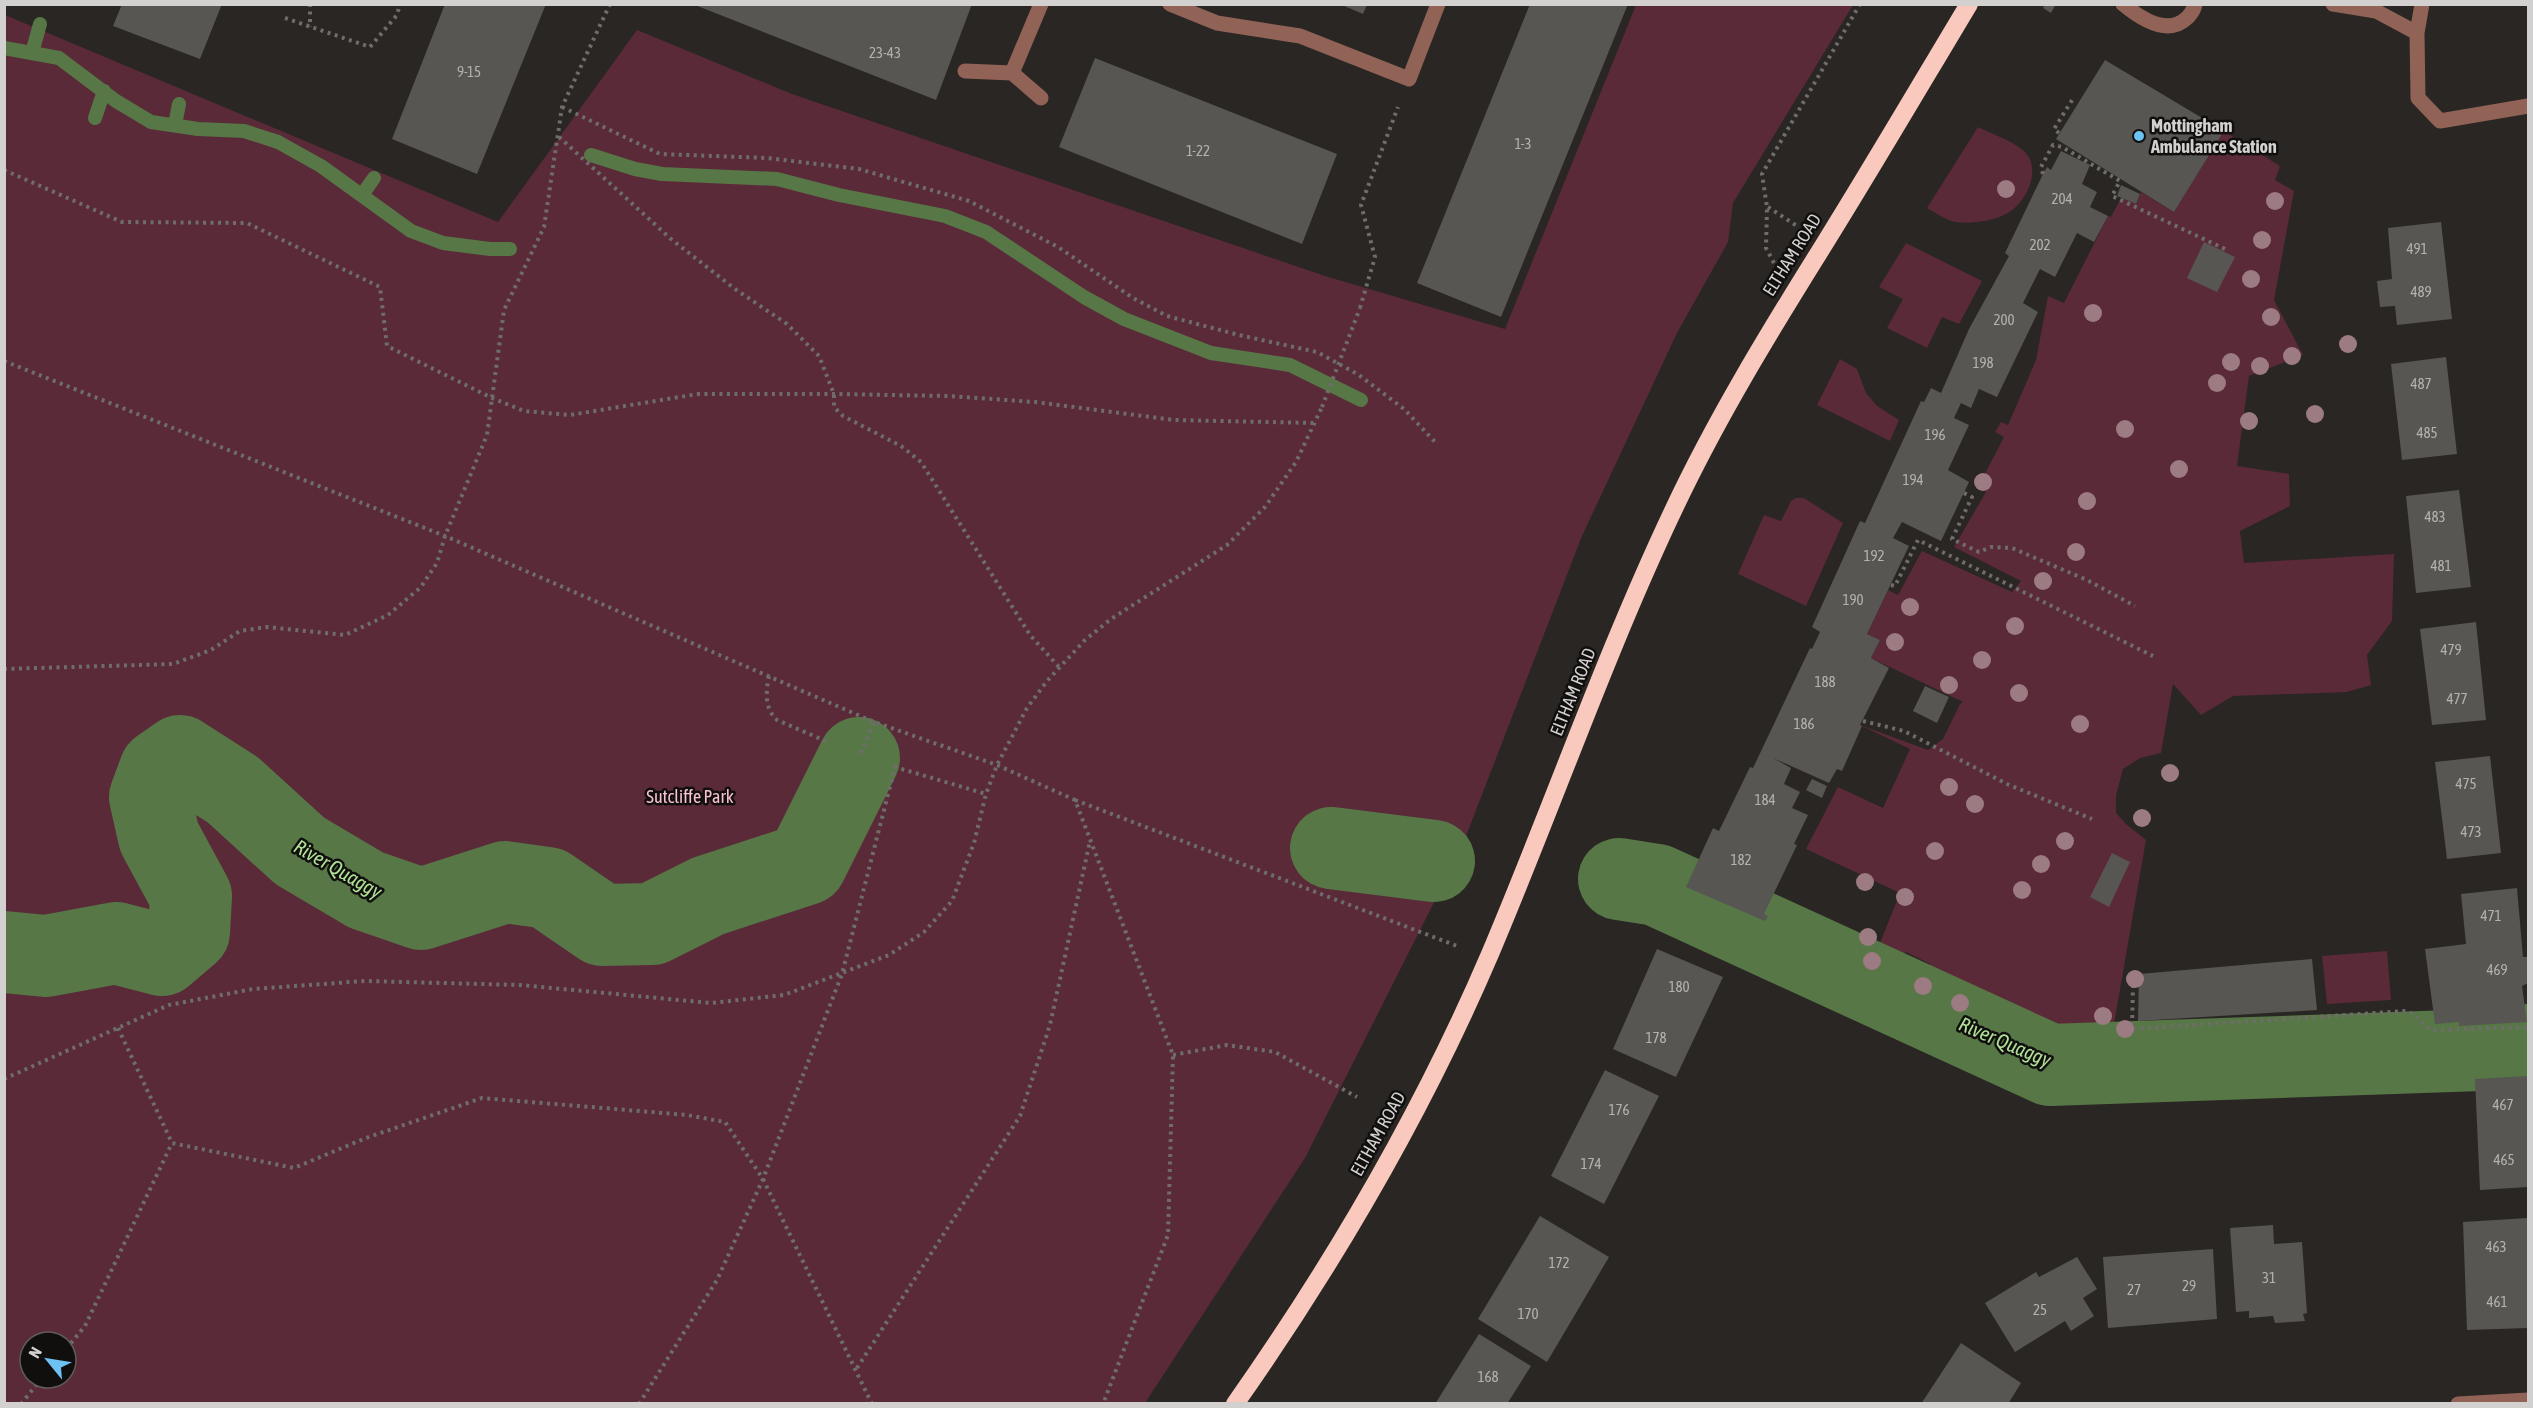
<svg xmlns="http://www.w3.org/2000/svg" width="2533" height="1408" font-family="'Asap Condensed',sans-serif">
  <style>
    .green { fill: #5a2a39; fill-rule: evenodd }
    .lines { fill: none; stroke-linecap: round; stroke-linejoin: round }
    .stream { stroke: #577746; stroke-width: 14 }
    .river { stroke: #577746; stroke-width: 82 }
    .building { fill: #575652 }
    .path { stroke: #6f6d6a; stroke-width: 4; stroke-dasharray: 3 4.5; stroke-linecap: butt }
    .minor { stroke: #916256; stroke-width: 15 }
    .highway { stroke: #f9c9bd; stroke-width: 18 }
    .path-bridge { stroke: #6f6d6a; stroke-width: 4; stroke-dasharray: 3 4.5; stroke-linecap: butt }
    .tree { fill: #9c7b82 }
    .poi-dot { fill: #6dc2f3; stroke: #110f0e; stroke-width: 2 }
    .labels { text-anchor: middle; stroke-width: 5; stroke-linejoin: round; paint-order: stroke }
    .number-label { font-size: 15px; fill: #b4b2b0 }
    .poi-label { font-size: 18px; font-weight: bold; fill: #d3d1cf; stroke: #110f0e; text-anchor: start }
    .street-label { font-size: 18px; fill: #d3d1cf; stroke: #110f0e }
    .park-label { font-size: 18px; fill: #fac1cf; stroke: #110f0e }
    .water-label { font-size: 20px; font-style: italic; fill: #b0e297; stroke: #110f0e }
  </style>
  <rect width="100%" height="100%" fill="#292623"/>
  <path class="green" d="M 1636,5 L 1853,5 L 1733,203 L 1728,242 L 1677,333 L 1582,536 L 1461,849 L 1305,1158 L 1145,1403 L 5,1403 L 5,15 L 498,222 L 637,30 L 792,94 L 1325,276 L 1505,329 ZM 30,1342 L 66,1342 L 66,1378 L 30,1378 Z
    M 1978,127 C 1992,134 2013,141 2024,151 C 2043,169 2026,204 2006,214 C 1992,221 1972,224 1956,222 C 1947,221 1936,213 1927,208 Z
    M 2224,131 L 2280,166 L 2275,180 L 2294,191 L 2274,300 L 2303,355 L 2249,376 L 2237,466 L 2289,474 L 2290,506 L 2240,531 L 2244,563 L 2394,554 L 2392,621 L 2367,655 L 2371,685 L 2347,692 L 2233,696 L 2201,715 L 2173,684 L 2161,753 L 2140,758 L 2123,769 L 2116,795 L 2116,813 L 2126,824 L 2146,840 L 2110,1047 L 2055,1050 L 1793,933 L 1796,928 L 1922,982 L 1930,964 L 1906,952 L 1902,957 L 1878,948 L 1900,893 L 1806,849 L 1838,787 L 1883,808 L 1910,749 L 1860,725 L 1928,750 L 1943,739 L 1960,704 L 1963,702 L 1871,658 L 1880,640 L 1867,634 L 1888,590 L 1898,595 L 1922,551 L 2012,592 L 2021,581 L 1954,547 L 1986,492 L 1978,487 L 2004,437 L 1995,432 L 2001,422 L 2008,425 L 2036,360 L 2048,296 L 2064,303 L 2108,216 L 2111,217 L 2121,198 L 2136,204 L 2141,192 L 2174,212 Z
    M 1906,243 L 1982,281 L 1959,324 L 1942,317 L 1927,348 L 1887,328 L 1903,299 L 1879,287 Z
    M 1840,359 L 1857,369 L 1866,393 L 1877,406 L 1899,420 L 1890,441 L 1817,405 Z
    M 1796,498 L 1804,498 L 1843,523 L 1806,606 L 1738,574 L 1764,515 L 1781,521 L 1791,501 Z
    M 2387,951 L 2391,1000 L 2327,1004 L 2322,956 Z"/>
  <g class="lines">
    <path class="stream" d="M 4,48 L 59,58 L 116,101 L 151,122 L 198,129 L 244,131 L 278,142 L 321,166 L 411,231 L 443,243 L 490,249 L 510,249
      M 32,53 L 40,24
      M 95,118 L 104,91
      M 175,125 L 179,104
      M 591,155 L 635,169 L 662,174 L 777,179 L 839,195 L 945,216 L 986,232 L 1084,297 L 1124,319 L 1211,353 L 1290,365 L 1361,400
      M 362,195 L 374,178"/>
    <path class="river" d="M 1331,848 L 1434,861
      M 1619,879 L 1657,885 L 2050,1065 L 2480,1050 L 2528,1045
      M 4,952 L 46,956 L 116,943 L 162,955 L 189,932 L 191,896 L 159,837 L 150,797 L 160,770 L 180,756 L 233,790 L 300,851 L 366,890 L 421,909 L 505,882 L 548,888 L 602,925 L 652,924 L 708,896 L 806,864 L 859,758"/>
  </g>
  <path class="building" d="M 122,4 L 222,4 L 200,59 L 113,26 Z
    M 445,4 L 546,4 L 477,174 L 392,139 Z
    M 972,4 L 936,100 L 695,5 L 695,4 Z
    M 1530,4 L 1628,4 L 1501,317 L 1417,283 Z
    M 2045,4 L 2056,4 L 2051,13 L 2043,8 Z
    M 1342,5 L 1367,5 L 1363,14 Z
    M 1095,58 L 1337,154 L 1302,244 L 1059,147 Z
    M 2105,60 L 2224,131 L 2174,212 L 2056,139 Z
    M 2061,151 L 2090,165 L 2082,184 L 2097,192 L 2090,207 L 2108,216 L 2094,242 L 2077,233 L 2055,277 L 2040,269 L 2023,303 L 2038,312 L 1997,397 L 1979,389 L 1971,408 L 1961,403 L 1954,418 L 1969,425 L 1948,470 L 1969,482 L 1941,541 L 1902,522 L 1893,538 L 1909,546 L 1867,634 L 1880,640 L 1871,658 L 1889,668 L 1860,725 L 1862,726 L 1842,771 L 1837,769 L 1829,783 L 1773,758 L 1791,768 L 1784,784 L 1800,792 L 1792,808 L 1808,815 L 1794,844 L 1797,845 L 1764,914 L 1768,916 L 1765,921 L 1686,887 L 1713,828 L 1719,831 L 1750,767 L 1753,768 L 1810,648 L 1812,649 L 1820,632 L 1812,627 L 1860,521 L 1865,523 L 1921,401 L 1924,402 L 1931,388 L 1941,393 L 1969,329 L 2009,256 L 2005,253 L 2043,174 L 2047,167 L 2051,170 Z
    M 2121,185 L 2140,194 L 2136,204 L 2117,196 Z
    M 2441,222 L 2452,319 L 2397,325 L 2395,306 L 2380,307 L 2377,281 L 2392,279 L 2388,228 Z
    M 2204,242 L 2235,257 L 2217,292 L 2187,278 Z
    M 2446,357 L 2457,454 L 2402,460 L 2391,364 Z
    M 2459,490 L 2471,587 L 2416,593 L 2406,496 Z
    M 2476,622 L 2486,720 L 2432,725 L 2420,629 Z
    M 1925,686 L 1949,697 L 1937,723 L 1913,711 Z
    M 2490,756 L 2501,853 L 2447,859 L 2435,762 Z
    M 1812,779 L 1827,786 L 1822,798 L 1806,790 Z
    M 2112,853 L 2130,862 L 2109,907 L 2090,897 Z
    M 2517,888 L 2523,957 L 2527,957 L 2528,968 L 2528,983 L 2522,986 L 2527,1022 L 2459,1026 L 2459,1022 L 2435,1024 L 2425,949 L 2466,944 L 2461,894 Z
    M 1657,949 L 1723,977 L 1676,1077 L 1613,1049 Z
    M 2312,959 L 2317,1010 L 2138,1021 L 2139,974 Z
    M 1605,1070 L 1659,1096 L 1604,1204 L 1551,1176 Z
    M 2528,1076 L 2528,1187 L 2480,1190 L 2475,1079 Z
    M 1540,1216 L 1609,1257 L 1547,1362 L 1478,1319 Z
    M 2528,1218 L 2528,1328 L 2467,1330 L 2463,1222 Z
    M 2273,1225 L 2274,1244 L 2302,1242 L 2307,1313 L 2303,1314 L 2305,1321 L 2275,1323 L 2273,1316 L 2249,1318 L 2249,1311 L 2236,1312 L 2230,1228 Z
    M 2213,1249 L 2217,1319 L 2108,1328 L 2103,1257 Z
    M 2077,1257 L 2097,1289 L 2083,1298 L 2094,1316 L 2071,1331 L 2065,1321 L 2015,1352 L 1985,1303 L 2036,1272 L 2039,1277 Z
    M 1479,1334 L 1531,1366 L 1507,1404 L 1435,1404 Z
    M 1961,1343 L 2021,1383 L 2008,1404 L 1921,1404 Z"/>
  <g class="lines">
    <path class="path" d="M 310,4 L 310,27
      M 285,18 L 370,47 L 397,15 L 400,4
      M 562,107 L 660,154 L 767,158 L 859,169 L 969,201 L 1058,247 L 1133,298 L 1167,316 L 1239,335 L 1317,352 L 1359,375 L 1404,409 L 1437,444
      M 2059,133 L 2054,129 L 2074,97
      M 559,137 L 671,239 L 735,289 L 787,324 L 819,356 L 834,394 L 834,407 L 843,416 L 901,446 L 921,462 L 1030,635 L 1059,667
      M 4,170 L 122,222 L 247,223 L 380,287 L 387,346 L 492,398 L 524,411 L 570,415 L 698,394 L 834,394 L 948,396 L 1035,402 L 1174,420 L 1314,423
      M 2043,174 L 2041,167 L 2053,145 L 2062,147 L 2120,181 L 2112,196 L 2225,249 L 2224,252
      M 1768,207 L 1797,226
      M 1774,263 L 1766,248 L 1767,207 L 1762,174 L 1860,4
      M 1360,308 L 1375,257 L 1361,205 L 1398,107
      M 4,361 L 445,536 L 874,722 L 997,765 L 1075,800 L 1173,1055 L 1168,1235 L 1103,1404
      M 1964,493 L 1972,497 L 1952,539 L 1979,552 L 1991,547 L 2012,548 L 2087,580 L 2135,606
      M 1891,585 L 1895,586 L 1918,540 L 2153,656
      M 4,669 L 173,664 L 211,650 L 240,631 L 267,627 L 345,635 L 388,615 L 421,587 L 437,563 L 445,536 L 487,435 L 504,310 L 544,227 L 562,107 L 610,4
      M 769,676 C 766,691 764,708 777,720 L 828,742
      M 1863,721 L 1904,731 L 2007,784 L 2092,819
      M 861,753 L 874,722
      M 1075,800 L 1457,946
      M 2133,985 L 2132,1029 L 2406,1011 C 2417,1014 2421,1027 2434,1030 L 2528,1027
      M 118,1028 L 172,1143 L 294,1168 L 366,1138 L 482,1098 L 687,1115 L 725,1122 L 763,1179 L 872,1404
      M 1173,1055 L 1227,1045 L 1275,1052 L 1357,1097
      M 4,1079 L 169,1005 L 253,989 L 365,981 L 520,985 L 711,1003 L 784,995 L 889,955 L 924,932 L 952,901 L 974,843 L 986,794 L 997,765 L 1027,708 L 1047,681 L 1085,640 L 1111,619 L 1227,545 L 1265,507 L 1296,462 L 1322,407
      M 66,1349 L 85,1326 L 172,1143
      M 857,1368 L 1020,1116 L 1050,1025 L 1090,841
      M 21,1404 L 42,1378
      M 639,1404 L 717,1280 L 763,1179 L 842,974 L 895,767 L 986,794"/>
    <path class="minor" d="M 1170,4 L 1217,23 L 1300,36 L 1409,79 L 1438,4
      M 2123,4 C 2141,19 2168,37 2188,17 C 2192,12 2194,10 2195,4
      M 2333,4 L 2376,11 L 2417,33
      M 2422,4 L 2417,33 L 2418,98 L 2440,121 L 2528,106
      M 965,71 L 1012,73 L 1041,98
      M 1012,73 L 1041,4
      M 2458,1404 L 2528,1400"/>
    <path class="highway" d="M 1235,1404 C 1334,1263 1422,1113 1490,954 C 1552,808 1604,657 1672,513 C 1716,419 1770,331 1825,243 C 1874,164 1921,84 1969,4"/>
    <path class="path-bridge" d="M 1322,407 L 1360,308"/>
  </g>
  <g class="tree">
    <circle cx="2006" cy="189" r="9"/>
    <circle cx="2275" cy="201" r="9"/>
    <circle cx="2262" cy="240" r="9"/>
    <circle cx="2251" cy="279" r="9"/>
    <circle cx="2093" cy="313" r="9"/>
    <circle cx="2271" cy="317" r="9"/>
    <circle cx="2348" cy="344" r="9"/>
    <circle cx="2292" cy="356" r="9"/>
    <circle cx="2231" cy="362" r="9"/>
    <circle cx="2260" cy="366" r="9"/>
    <circle cx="2217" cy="383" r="9"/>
    <circle cx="2315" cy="414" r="9"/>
    <circle cx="2249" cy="421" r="9"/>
    <circle cx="2125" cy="429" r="9"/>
    <circle cx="2179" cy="469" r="9"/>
    <circle cx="1983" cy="482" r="9"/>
    <circle cx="2087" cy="501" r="9"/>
    <circle cx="2076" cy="552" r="9"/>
    <circle cx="2043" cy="581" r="9"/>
    <circle cx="1910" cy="607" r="9"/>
    <circle cx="2015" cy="626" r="9"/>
    <circle cx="1895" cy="642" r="9"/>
    <circle cx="1982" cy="660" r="9"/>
    <circle cx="1949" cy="685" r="9"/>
    <circle cx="2019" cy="693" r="9"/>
    <circle cx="2080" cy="724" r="9"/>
    <circle cx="2170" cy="773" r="9"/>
    <circle cx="1949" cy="787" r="9"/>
    <circle cx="1975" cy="804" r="9"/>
    <circle cx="2142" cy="818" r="9"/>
    <circle cx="2065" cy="841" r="9"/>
    <circle cx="1935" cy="851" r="9"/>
    <circle cx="2041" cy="864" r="9"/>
    <circle cx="1865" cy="882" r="9"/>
    <circle cx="2022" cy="890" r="9"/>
    <circle cx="1905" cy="897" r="9"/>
    <circle cx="1868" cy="937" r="9"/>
    <circle cx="1872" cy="961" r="9"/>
    <circle cx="2135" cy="979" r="9"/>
    <circle cx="1923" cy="986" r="9"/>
    <circle cx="1960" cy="1003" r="9"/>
    <circle cx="2103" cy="1016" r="9"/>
    <circle cx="2125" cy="1029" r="9"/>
  </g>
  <circle class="poi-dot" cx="2139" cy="136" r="6"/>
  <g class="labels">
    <g class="number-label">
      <text x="885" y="58">23-43</text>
      <text x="469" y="77">9-15</text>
      <text x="1523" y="149">1-3</text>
      <text x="1198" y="156">1-22</text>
      <text x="2062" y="204">204</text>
      <text x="2040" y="250">202</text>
      <text x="2417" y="254">491</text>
      <text x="2421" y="297">489</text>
      <text x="2004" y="325">200</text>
      <text x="1983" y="368">198</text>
      <text x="2421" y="389">487</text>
      <text x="2427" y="438">485</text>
      <text x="1935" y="440">196</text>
      <text x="1913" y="485">194</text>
      <text x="2435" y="522">483</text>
      <text x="1874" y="561">192</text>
      <text x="2441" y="571">481</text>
      <text x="1853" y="605">190</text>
      <text x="2451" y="655">479</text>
      <text x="1825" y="687">188</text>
      <text x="2457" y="704">477</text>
      <text x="1804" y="729">186</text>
      <text x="2466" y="789">475</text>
      <text x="1765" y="805">184</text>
      <text x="2471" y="837">473</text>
      <text x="1741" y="865">182</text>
      <text x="2491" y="921">471</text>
      <text x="2497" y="975">469</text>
      <text x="1679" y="992">180</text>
      <text x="1656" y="1043">178</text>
      <text x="2503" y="1110">467</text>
      <text x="1619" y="1115">176</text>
      <text x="2504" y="1165">465</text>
      <text x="1591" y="1169">174</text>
      <text x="2496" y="1252">463</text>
      <text x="1559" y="1268">172</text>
      <text x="2269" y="1283">31</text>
      <text x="2189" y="1291">29</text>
      <text x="2134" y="1295">27</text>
      <text x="2497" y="1307">461</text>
      <text x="2040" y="1315">25</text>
      <text x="1528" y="1319">170</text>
      <text x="1488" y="1382">168</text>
    </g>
    <g class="poi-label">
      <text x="2151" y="132">Mottingham<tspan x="2151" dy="21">Ambulance Station</tspan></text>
    </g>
    <g class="street-label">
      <text transform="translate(1792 255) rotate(-58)" y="6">ELTHAM ROAD</text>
      <text transform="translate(1573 692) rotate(-68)" y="6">ELTHAM ROAD</text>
      <text transform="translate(1378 1134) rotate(-61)" y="6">ELTHAM ROAD</text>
    </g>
    <g class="park-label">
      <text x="690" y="803">Sutcliffe Park</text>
    </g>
    <g class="water-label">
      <text transform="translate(338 869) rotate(30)" y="7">River Quaggy</text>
      <text transform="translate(2005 1042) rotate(23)" y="7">River Quaggy</text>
    </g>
  </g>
  <rect width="2533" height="1408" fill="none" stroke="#d3d1cf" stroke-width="12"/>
  <g transform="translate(48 1360) rotate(300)"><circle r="28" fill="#110f0e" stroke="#5f5d5b" stroke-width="1.5"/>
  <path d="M0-4.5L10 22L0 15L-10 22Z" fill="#6dc2f3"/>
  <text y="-9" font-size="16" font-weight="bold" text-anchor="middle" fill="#d3d1cf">N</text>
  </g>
</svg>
